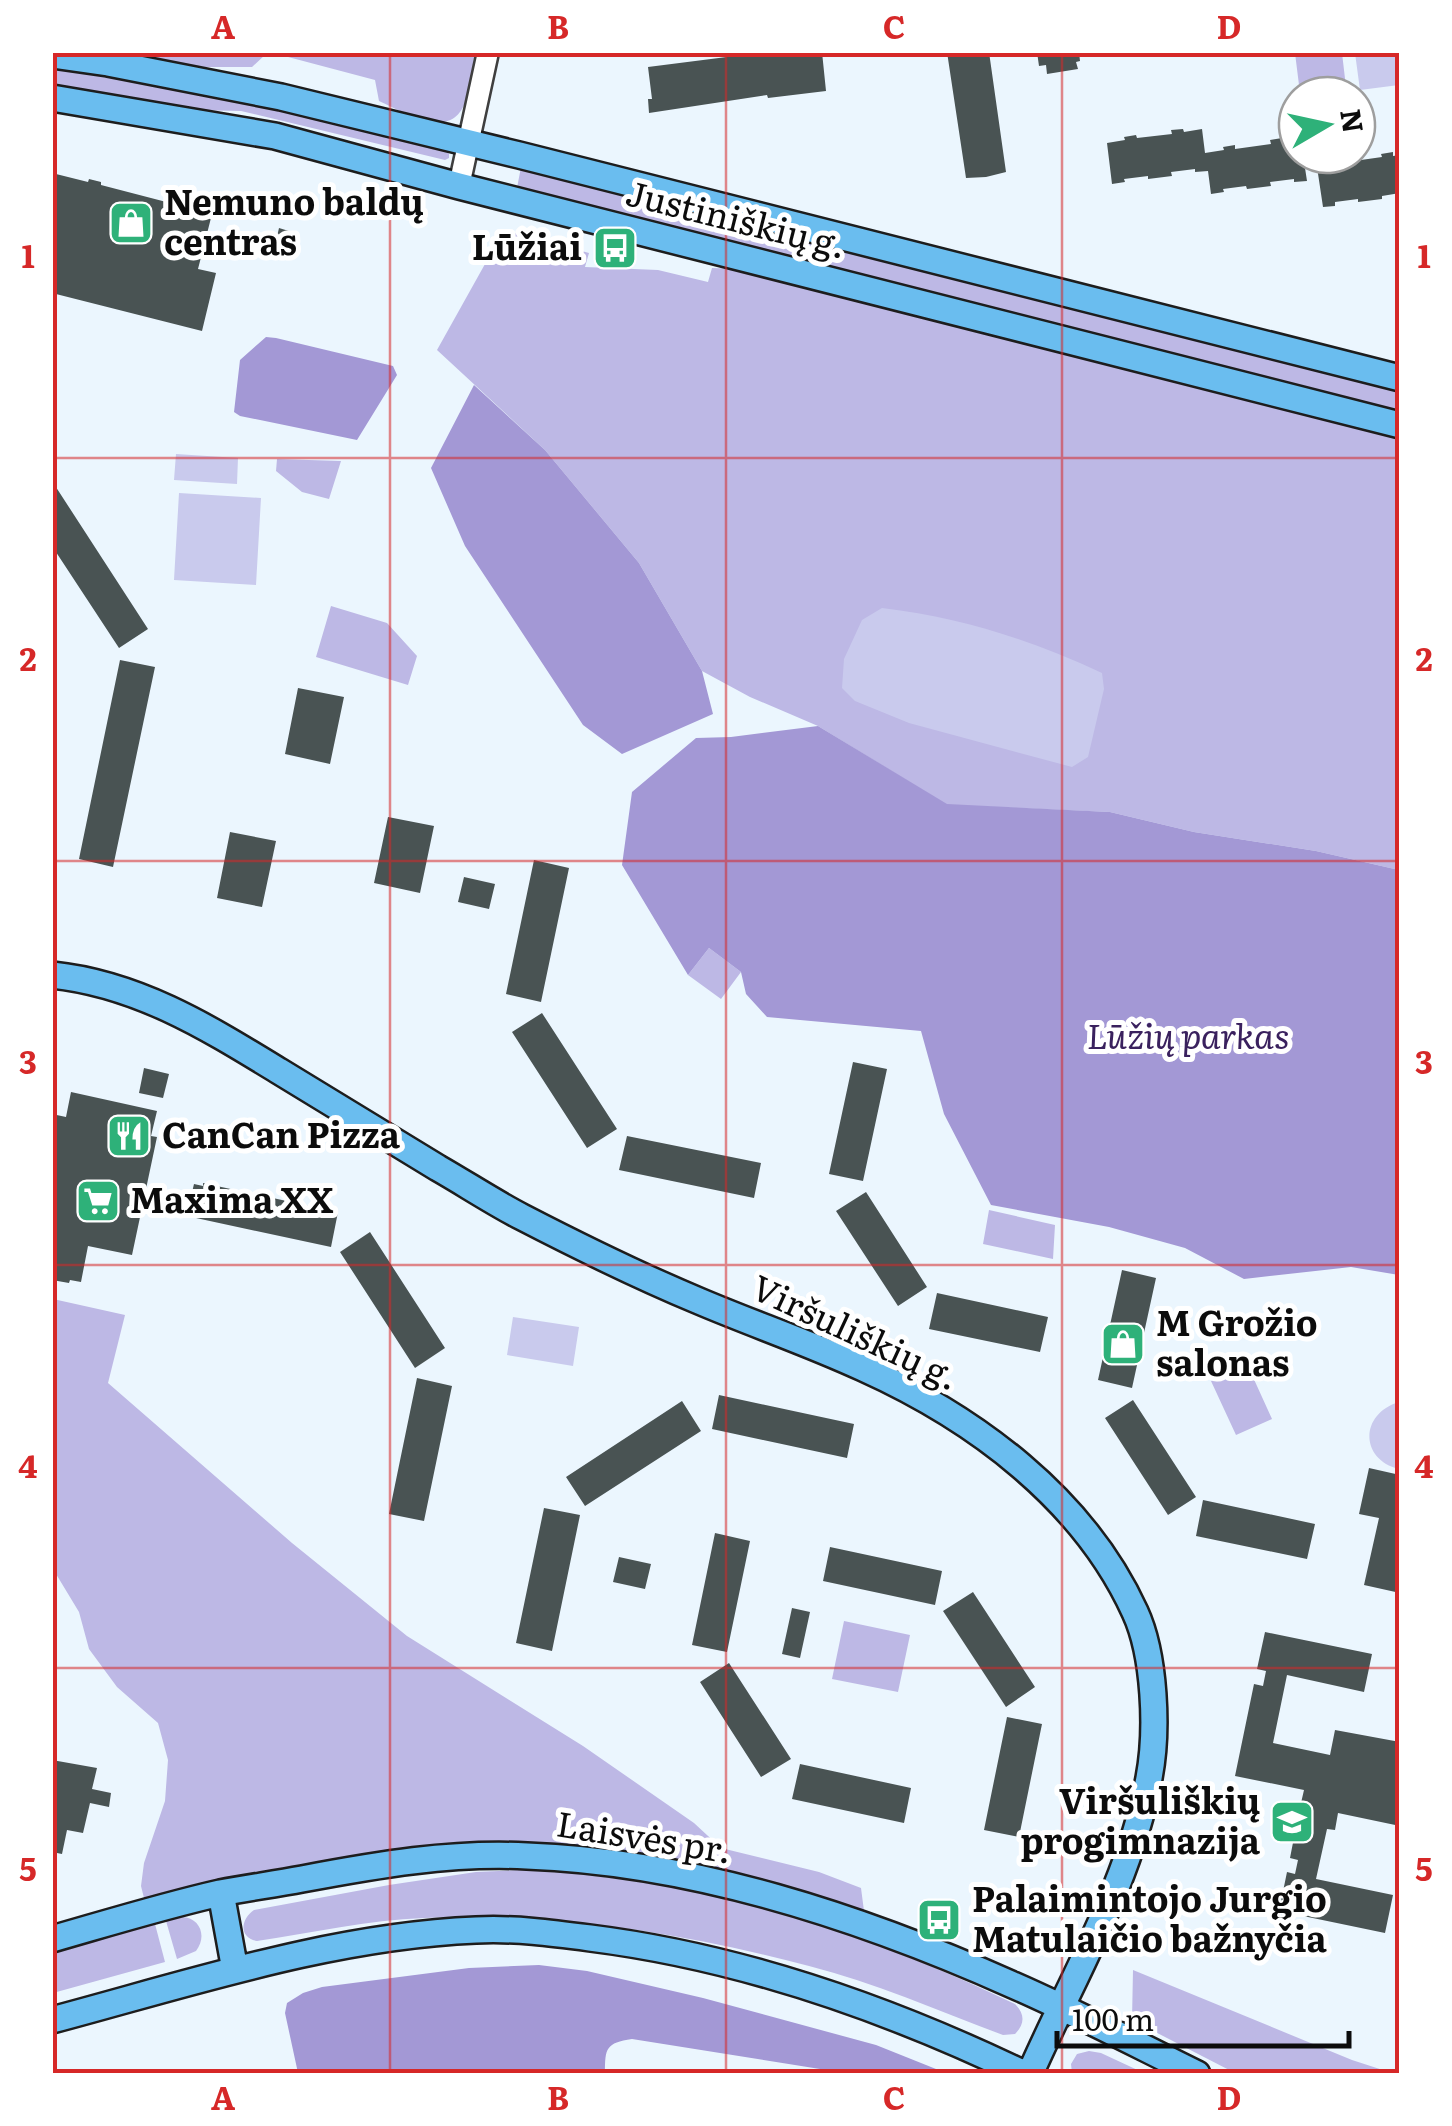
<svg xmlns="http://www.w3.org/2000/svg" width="1452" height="2126" font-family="Literata,serif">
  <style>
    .green { fill: #bdb8e5 }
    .forest { fill: #a398d5 }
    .pitch { fill: #c9caed }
    .building { fill: #495353 }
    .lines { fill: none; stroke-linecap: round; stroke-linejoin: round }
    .minor-casing { stroke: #3f3f3f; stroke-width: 25 }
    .major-casing { stroke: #1d1d1d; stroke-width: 30 }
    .minor { stroke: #fff; stroke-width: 20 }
    .major { stroke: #6abdef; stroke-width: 25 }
    .grid { fill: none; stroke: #d62828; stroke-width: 2.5; stroke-opacity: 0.55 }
    .labels { text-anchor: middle; stroke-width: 10; stroke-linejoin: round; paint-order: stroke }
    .poi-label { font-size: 35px; font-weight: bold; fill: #0c0c0c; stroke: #fff; text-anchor: start }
    .street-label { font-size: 35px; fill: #0c0c0c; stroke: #fff }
    .park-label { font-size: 35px; font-style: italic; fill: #3a215e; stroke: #fff }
    .neatline { fill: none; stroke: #d62828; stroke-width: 4 }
    .grid-label { font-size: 32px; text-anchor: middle; font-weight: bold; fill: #d62828 }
  </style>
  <rect width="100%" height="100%" fill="#ebf6fe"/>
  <path class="green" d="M 122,53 L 267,53 L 252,67 L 203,67 Z
    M 273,53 L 475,53 C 472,68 471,85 466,100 C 452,143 406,113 379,101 L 375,80 Z
    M 1295,53 L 1342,53 L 1346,87 L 1300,93 Z
    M 52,64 L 229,98 L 367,128 L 446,150 L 449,154 L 449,158 L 445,160 L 241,111 L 190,110 L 53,86 Z
    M 521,167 L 1399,392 L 1399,412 L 517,188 Z
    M 504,230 L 589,253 L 585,267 L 658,270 L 708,282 L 712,268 L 745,269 L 1399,436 L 1399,870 L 1316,851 L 1194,832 L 1110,812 L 947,805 L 818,726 L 750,697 L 702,671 L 639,563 L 545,450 L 437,350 Z
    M 277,459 L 341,461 L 329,499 L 302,492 L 276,471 Z
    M 331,606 L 387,623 L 417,656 L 408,685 L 316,657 Z
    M 709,948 L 741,972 L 721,999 L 688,975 Z
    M 989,1210 L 1055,1225 L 1053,1259 L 983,1244 Z
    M 53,1299 L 125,1315 L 108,1383 L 292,1543 L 407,1636 L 583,1746 L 694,1823 L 721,1848 L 819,1872 L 861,1888 L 864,1911 L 687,1863 L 624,1852 L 496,1842 L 451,1844 L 361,1856 L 145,1902 L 141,1886 L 144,1863 L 165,1801 L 168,1760 L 158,1723 L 117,1687 L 89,1649 L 79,1612 L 53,1569 Z
    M 1247,1364 L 1272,1419 L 1236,1435 L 1211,1381 Z
    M 844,1621 L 910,1635 L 898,1692 L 832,1679 Z
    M 539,1869 C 587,1875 635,1880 683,1889 C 796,1912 912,1954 1015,2004 C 1025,2014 1025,2024 1015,2034 L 1003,2035 C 939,2011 875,1983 809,1966 C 684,1933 554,1912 424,1918 C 368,1920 312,1933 257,1941 C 238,1937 241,1919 254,1910 L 389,1885 L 476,1872 Z
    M 182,1917 C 201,1918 207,1937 196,1951 L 177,1959 L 166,1921 Z
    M 155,1924 L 165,1962 L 53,1993 L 53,1953 Z
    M 1133,1970 L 1352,2060 L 1392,2073 L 1235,2073 L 1132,2020 Z
    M 1089,2051 L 1101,2053 L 1144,2073 L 1072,2073 L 1071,2064 L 1077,2054 Z"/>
  <path class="forest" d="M 266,337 L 276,338 L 393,366 L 397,375 L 357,440 L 240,416 L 234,412 L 240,360 Z
    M 474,385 L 545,450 L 639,563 L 702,671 L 713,714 L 622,754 L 583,725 L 465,546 L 431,468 Z
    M 818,726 L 947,804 L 1110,812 L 1194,832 L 1316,851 L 1399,870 L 1399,1275 L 1351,1267 L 1244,1279 L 1185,1248 L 1109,1227 L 991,1205 L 944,1114 L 921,1031 L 767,1017 L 746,994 L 741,972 L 709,948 L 688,975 L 622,865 L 632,792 L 696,738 L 731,737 Z
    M 539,1965 L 587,1971 L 703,1998 L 876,2045 L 946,2073 L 845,2073 L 632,2039 C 606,2043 605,2048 605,2073 L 298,2073 L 285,2013 L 287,2003 L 303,1993 L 322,1987 L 469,1968 Z"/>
  <path class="pitch" d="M 1355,53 L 1399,53 L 1399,85 L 1360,90 Z
    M 176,454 L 238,458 L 237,484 L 174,480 Z
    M 179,493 L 261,498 L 256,585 L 174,580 Z
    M 882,608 C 963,618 1028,639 1102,673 L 1104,689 L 1088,757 L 1072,767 L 909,723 L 855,701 L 842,688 L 844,659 L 862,620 Z
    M 513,1317 L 579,1327 L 573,1366 L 507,1355 Z
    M 1399,1402 L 1400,1402 L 1399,1469 C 1360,1460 1359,1414 1399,1402 Z"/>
  <path class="building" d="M 765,52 L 822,52 L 826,91 L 768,98 L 767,95 L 649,113 L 648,99 L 652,99 L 648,67 Z
    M 947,52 L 989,52 L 1006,172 L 986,177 L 966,178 Z
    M 1037,52 L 1079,52 L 1080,61 L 1076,62 L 1078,69 L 1047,74 L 1046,65 L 1039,66 Z
    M 1183,129 L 1184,132 L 1202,129 L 1205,153 L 1224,150 L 1223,147 L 1235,145 L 1235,149 L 1271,144 L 1270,140 L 1282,138 L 1283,142 L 1297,140 L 1297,155 L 1303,155 L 1307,181 L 1294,182 L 1294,179 L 1270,182 L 1271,186 L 1247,189 L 1246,186 L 1223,189 L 1224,192 L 1211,194 L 1208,171 L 1195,172 L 1195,169 L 1171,172 L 1172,176 L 1148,179 L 1148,176 L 1124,179 L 1125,182 L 1112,184 L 1107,143 L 1125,140 L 1124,137 L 1136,135 L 1137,138 L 1172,134 L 1171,130 Z
    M 1393,152 L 1393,156 L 1400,155 L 1400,193 L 1382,196 L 1382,199 L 1358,202 L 1358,199 L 1335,202 L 1335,206 L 1323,207 L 1317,167 L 1335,164 L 1335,160 L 1346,159 L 1347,162 L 1382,157 L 1381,154 Z
    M 52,173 L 88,182 L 89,179 L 101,182 L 101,185 L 174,204 L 176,195 L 197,200 L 195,209 L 212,214 L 198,269 L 216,273 L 202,331 L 52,293 Z
    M 279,228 L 292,232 L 286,254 L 274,250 Z
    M 52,481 L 148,629 L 119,648 L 52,546 Z
    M 120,660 L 155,667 L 113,867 L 79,859 Z
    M 298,688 L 344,697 L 330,764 L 285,754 Z
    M 388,817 L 434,826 L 420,893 L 374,883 Z
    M 230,832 L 276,841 L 262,907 L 217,898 Z
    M 534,860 L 569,868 L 541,1002 L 506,994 Z
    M 464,877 L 495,884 L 489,909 L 458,902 Z
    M 542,1013 L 617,1129 L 587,1148 L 512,1032 Z
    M 853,1062 L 887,1069 L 863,1181 L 829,1174 Z
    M 144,1068 L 169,1074 L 163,1098 L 139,1093 Z
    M 71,1092 L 157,1111 L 151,1136 L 157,1137 L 132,1255 L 88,1246 L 81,1282 L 70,1280 L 69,1283 L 52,1280 L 52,1114 L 66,1117 Z
    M 627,1136 L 761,1163 L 754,1198 L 619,1170 Z
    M 203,1183 L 338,1212 L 331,1247 L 196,1218 L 197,1215 L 187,1213 L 194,1184 L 203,1186 Z
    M 866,1192 L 927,1287 L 898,1306 L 836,1211 Z
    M 370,1232 L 445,1348 L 415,1368 L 340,1252 Z
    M 1122,1270 L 1156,1278 L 1132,1388 L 1098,1380 Z
    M 937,1293 L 1048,1317 L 1040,1352 L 929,1329 Z
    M 417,1378 L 452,1386 L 424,1521 L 389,1514 Z
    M 719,1395 L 854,1424 L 847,1458 L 712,1429 Z
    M 1133,1400 L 1196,1497 L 1168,1515 L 1105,1418 Z
    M 682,1401 L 701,1431 L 585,1506 L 566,1477 Z
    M 1369,1468 L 1400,1475 L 1400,1593 L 1364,1585 L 1379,1518 L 1359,1514 Z
    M 1203,1500 L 1315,1524 L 1307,1559 L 1196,1536 Z
    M 544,1508 L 580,1515 L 552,1651 L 516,1643 Z
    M 715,1533 L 750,1541 L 727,1652 L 692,1645 Z
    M 830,1547 L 942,1571 L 935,1605 L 823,1581 Z
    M 619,1557 L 651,1564 L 645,1589 L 613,1582 Z
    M 973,1592 L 1035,1687 L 1006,1707 L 943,1611 Z
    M 792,1608 L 810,1612 L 800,1658 L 782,1654 Z
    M 1265,1632 L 1372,1654 L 1364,1692 L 1287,1675 L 1273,1743 L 1330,1755 L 1335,1730 L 1400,1742 L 1400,1826 L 1338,1813 L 1335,1830 L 1327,1829 L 1316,1879 L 1393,1895 L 1385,1933 L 1279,1911 L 1287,1872 L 1295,1874 L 1298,1860 L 1290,1858 L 1297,1822 L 1289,1821 L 1293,1802 L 1301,1803 L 1304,1790 L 1235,1776 L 1254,1684 L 1263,1686 L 1266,1671 L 1257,1669 Z
    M 729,1663 L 791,1759 L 761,1777 L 700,1682 Z
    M 1007,1717 L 1042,1724 L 1019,1837 L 984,1830 Z
    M 52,1760 L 97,1768 L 92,1789 L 111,1793 L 109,1807 L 90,1803 L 83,1833 L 67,1830 L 62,1854 L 52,1852 Z
    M 800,1764 L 911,1788 L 904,1823 L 792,1799 Z"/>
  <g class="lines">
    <defs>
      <path id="minor" d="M 459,186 L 488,52"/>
      <path id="major" d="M 52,55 L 108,63 L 281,97 L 519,155 L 1400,378
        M 52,98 L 275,136 L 459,186 L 1400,425
        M 52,975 C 138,984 207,1027 279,1071 C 332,1103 385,1136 438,1168 C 466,1184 493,1202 522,1217 C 580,1247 639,1276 699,1301 C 753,1324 809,1343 863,1368 C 974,1418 1083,1498 1135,1612 C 1155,1655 1158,1731 1149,1778 C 1130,1882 1072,1978 1030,2074
        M 221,1893 L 235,1970
        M 52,1939 C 108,1923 163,1906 220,1893 C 247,1888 275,1884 302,1879 C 376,1865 451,1852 527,1856 C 694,1862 861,1917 1013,1985 C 1075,2012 1136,2044 1197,2074
        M 52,2020 C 191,1983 332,1936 476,1930 C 514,1928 552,1933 590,1938 C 741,1957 887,2008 1024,2074"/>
    </defs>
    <use href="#minor" class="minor-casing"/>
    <use href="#major" class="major-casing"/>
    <use href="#minor" class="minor"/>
    <use href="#major" class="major"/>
  </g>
  <path class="grid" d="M 390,52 L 390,2074M 726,52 L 726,2074M 1062,52 L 1062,2074M 52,458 L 1400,458M 52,861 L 1400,861M 52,1265 L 1400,1265M 52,1668 L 1400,1668"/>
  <defs>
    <symbol id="shop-square" viewBox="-11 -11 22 22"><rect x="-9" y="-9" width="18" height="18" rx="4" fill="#2eb179" stroke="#fff"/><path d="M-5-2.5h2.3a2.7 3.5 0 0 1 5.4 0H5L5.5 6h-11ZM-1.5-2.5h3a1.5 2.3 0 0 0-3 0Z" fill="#fff"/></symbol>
    <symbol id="bus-square" viewBox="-11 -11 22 22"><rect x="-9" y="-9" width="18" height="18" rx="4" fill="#2eb179" stroke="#fff"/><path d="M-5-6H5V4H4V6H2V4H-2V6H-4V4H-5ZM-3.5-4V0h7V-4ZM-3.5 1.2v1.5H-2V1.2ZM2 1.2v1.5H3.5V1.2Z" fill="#fff"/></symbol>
    <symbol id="restaurant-square" viewBox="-11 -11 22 22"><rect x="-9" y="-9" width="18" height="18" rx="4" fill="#2eb179" stroke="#fff"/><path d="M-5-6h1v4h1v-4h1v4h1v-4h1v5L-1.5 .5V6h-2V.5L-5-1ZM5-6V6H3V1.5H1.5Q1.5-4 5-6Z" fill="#fff"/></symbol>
    <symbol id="supermarket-square" viewBox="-11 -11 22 22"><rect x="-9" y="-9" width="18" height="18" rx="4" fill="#2eb179" stroke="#fff"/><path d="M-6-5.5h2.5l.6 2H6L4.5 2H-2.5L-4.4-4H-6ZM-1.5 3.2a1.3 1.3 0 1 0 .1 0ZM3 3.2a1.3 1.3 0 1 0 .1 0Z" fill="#fff"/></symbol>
    <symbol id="school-square" viewBox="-11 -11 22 22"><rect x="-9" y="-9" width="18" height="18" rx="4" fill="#2eb179" stroke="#fff"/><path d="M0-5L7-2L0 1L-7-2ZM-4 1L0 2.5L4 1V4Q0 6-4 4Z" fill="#fff"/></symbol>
  </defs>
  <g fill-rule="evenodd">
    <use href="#shop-square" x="106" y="198" width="50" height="50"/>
    <use href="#bus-square" x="590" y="223" width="50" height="50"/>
    <use href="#restaurant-square" x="104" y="1111" width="50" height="50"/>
    <use href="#supermarket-square" x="73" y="1176" width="50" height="50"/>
    <use href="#shop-square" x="1098" y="1319" width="50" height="50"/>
    <use href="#school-square" x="1267" y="1797" width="50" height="50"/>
    <use href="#bus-square" x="914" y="1895" width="50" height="50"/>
  </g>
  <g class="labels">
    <g class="poi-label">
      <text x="164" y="215">Nemuno baldų<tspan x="164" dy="40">centras</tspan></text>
      <text x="582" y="260" text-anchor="end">Lūžiai</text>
      <text x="162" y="1148">CanCan Pizza</text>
      <text x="130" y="1213">Maxima XX</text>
      <text x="1156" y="1336">M Grožio<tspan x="1156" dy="40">salonas</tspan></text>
      <text x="1260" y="1814" text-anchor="end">Viršuliškių<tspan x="1260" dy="40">progimnazija</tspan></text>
      <text x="972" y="1912">Palaimintojo Jurgio<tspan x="972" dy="40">Matulaičio bažnyčia</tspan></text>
    </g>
    <g class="street-label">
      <text transform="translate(736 220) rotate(14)" y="12">Justiniškių g.</text>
      <text transform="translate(855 1333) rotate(25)" y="12">Viršuliškių g.</text>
      <text transform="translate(644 1838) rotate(9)" y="12">Laisvės pr.</text>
    </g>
    <g class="park-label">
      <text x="1188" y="1049">Lūžių parkas</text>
    </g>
  </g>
  <rect width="1452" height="2126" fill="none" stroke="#ffffff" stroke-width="110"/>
  <g transform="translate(1327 125) rotate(81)"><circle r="48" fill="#ffffff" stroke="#9e9e9e" stroke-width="2.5"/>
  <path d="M0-8L18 38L0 25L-18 38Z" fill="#2eb179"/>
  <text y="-15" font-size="28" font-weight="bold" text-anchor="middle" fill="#0c0c0c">N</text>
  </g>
  <path d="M1057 2031v15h292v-15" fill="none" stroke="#0c0c0c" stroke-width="5"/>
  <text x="1072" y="2031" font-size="30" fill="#0c0c0c" stroke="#ffffff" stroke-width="8" paint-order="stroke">100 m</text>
  <rect x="55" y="55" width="1342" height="2016" class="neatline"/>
  <g class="grid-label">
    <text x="223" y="39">A</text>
    <text x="558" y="39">B</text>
    <text x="894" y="39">C</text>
    <text x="1229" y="39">D</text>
    <text x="28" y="268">1</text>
    <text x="1424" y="268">1</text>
    <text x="28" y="671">2</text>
    <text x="1424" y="671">2</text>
    <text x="28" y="1074">3</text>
    <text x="1424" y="1074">3</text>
    <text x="28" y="1478">4</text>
    <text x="1424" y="1478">4</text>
    <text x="28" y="1881">5</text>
    <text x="1424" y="1881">5</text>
    <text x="223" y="2110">A</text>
    <text x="558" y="2110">B</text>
    <text x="894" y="2110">C</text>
    <text x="1229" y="2110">D</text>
  </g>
</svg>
